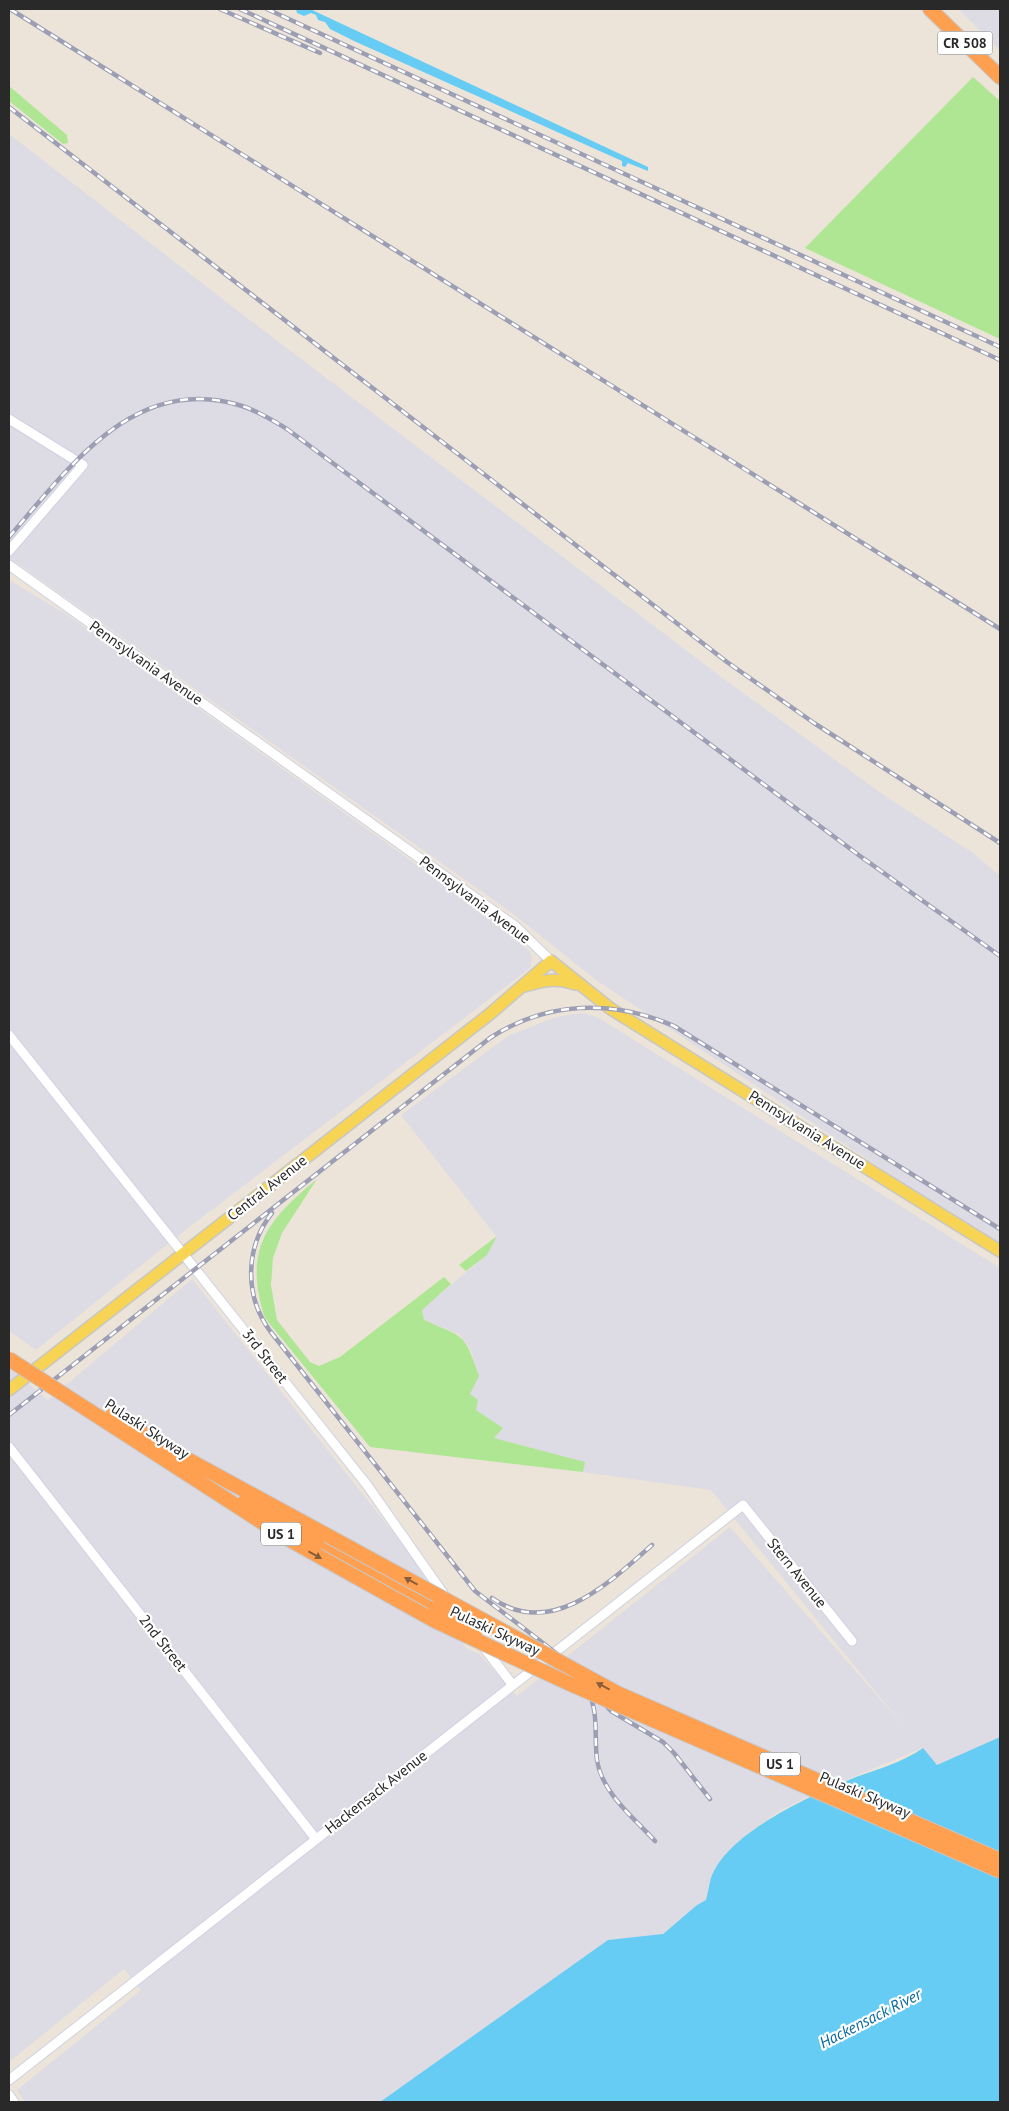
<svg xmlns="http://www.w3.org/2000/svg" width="1009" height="2111" font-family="'PT Sans',sans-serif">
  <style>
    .industrial { fill: #dddbe4 }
    .green { fill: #aee693 }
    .water { fill: #67ccf4 }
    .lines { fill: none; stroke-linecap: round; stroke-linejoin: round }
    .minor-casing { stroke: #cfd2e3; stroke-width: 11 }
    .major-casing { stroke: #c7c7c7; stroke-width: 14 }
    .highway-casing { stroke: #c7c7c7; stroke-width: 16 }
    .minor { stroke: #fff; stroke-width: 9 }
    .major { stroke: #f7d454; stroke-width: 11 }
    .highway { stroke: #ffa051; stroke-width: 14 }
    .rail-casing { stroke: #9c9fb4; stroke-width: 4.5 }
    .rail { stroke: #fff; stroke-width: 2.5; stroke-dasharray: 8; stroke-linecap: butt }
    .highway-bridge-casing { stroke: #c7c7c7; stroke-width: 16; stroke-linecap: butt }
    .highway-bridge { stroke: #ffa051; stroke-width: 14 }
    .oneway { fill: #895f3b }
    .labels { text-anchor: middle; stroke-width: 4.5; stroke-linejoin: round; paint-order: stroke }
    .shield { fill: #fff; stroke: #696969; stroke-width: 1 }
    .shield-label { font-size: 14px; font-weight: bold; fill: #292929 }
    .street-label { font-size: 15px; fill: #292929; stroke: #fff }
    .water-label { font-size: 16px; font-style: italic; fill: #07689f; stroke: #fff }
  </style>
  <rect width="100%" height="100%" fill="#ece4d9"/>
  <path class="industrial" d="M 958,9 L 1000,9 L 1000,50 Z
    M 9,134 L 251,321 L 724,679 L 885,796 L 973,853 L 1000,876 L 1000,1247 L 596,980 L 512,913 L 17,563 L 9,571 Z
    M 9,580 L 69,616 L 396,850 L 505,929 L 529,951 L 532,957 L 530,968 L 184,1231 L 36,1350 L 9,1331 Z
    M 581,1013 L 597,1017 L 1000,1268 L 1000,1737 L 937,1765 L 922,1748 L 811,1795 L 779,1811 L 751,1831 L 726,1853 L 712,1876 L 707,1900 L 697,1905 L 661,1935 L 609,1940 L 380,2102 L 25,2102 L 17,2090 L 141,1990 L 124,1969 L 9,2062 L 9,1368 L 48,1400 L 192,1279 L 411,1555 L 466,1648 L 480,1655 L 517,1696 L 730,1527 L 907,1730 L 711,1490 L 583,1472 L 584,1462 L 494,1438 L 503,1428 L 476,1410 L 470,1394 L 479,1376 L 470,1348 L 459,1334 L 424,1320 L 421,1310 L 487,1255 L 496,1236 L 401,1115 L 508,1036 L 556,1017 Z"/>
  <path class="green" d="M 973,77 L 1000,101 L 1000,339 L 805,248 Z
    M 9,86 L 67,135 L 68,143 L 63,144 L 9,101 Z
    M 317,1179 L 282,1233 L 273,1258 L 271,1285 L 277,1320 L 310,1362 L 319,1366 L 340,1357 L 444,1277 L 451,1284 L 422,1310 L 424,1320 C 464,1338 464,1331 479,1376 L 470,1394 L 478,1400 L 476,1410 L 503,1428 L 494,1438 L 585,1462 L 583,1472 L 370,1447 L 265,1318 C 243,1250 266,1221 317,1179 Z
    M 497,1236 L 487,1255 L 466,1271 L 459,1265 Z"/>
  <path class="water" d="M 296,9 L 310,9 L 648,167 L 648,171 L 628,163 L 625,167 L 622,166 L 622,161 L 354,41 L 330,29 L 325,22 L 318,20 L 316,15 L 311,13 L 304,16 L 297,13 Z
    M 1000,1737 L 1000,2102 L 380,2102 L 608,1940 L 663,1934 L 697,1905 L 706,1900 C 708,1893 709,1885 711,1878 C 727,1832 814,1794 856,1777 C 879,1769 903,1762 923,1748 L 937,1765 Z"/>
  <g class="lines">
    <defs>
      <path id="minor" d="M 9,419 L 83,465 L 9,551
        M 9,565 L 515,926 L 551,961
        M 9,1035 L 367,1485 L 447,1599
        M 9,1447 L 316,1839
        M 482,1645 L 512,1684
        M 9,2080 L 743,1505 L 852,1641
        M 9,2095 L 14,2102"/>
      <path id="major" d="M 524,986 C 542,981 556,977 575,984
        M 9,1390 L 491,1013 L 551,961 L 611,1009 L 1000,1251"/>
      <path id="highway" d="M 930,9 L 1000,77
        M 317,1543 L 435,1608"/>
    </defs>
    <use href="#minor" class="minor-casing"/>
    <use href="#major" class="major-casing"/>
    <use href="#highway" class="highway-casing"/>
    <use href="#minor" class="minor"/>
    <use href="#major" class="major"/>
    <use href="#highway" class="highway"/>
    <defs>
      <path id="rail" d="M 10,9 L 1000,629
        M 220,9 L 320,53
        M 240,9 L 1000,360
        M 267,9 L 1000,347
        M 9,107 L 727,662 L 814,723 L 1000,843
        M 9,537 C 69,468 135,372 242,406 C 258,411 272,420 287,429 L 860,856 L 1000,956
        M 272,1213 C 245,1247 244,1296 270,1331 L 475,1591 L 556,1653 L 611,1711 L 663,1742 L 674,1753 L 710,1799
        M 9,1415 L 490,1038 C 547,1001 612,999 674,1026 L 1000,1229
        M 492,1598 C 551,1640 610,1582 652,1545
        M 588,1691 C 599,1713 594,1736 597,1760 C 602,1793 633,1817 655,1841"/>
    </defs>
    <use href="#rail" class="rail-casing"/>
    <use href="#rail" class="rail"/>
    <defs>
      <path id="highway-bridge" d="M 9,1359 L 288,1539 L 435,1621 L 568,1683 L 1000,1871
        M 112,1415 L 185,1458 L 617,1693 L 1000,1860
        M 245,1501 L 317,1543
        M 435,1608 L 475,1632"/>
    </defs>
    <use href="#highway-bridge" class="highway-bridge-casing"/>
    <use href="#highway-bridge" class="highway-bridge"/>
  </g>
  <defs><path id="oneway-solid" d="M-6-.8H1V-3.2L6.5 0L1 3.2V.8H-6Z" transform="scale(1.25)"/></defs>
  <g class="oneway">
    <use href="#oneway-solid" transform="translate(315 1555) rotate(29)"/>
    <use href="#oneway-solid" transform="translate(411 1581) rotate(-151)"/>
    <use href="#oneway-solid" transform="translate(603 1686) rotate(-152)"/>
  </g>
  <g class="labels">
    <g class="shield">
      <rect x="937.5" y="31.5" width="55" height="23" rx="4"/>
      <rect x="261" y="1522.5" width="40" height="23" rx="4"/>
      <rect x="760" y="1752.5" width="40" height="23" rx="4"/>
    </g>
    <g class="shield-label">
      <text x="965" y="48">CR 508</text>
      <text x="281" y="1539">US 1</text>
      <text x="780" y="1769">US 1</text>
    </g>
    <g class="street-label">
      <text transform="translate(146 663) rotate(35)" y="5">Pennsylvania Avenue</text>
      <text transform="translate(475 900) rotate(37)" y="5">Pennsylvania Avenue</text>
      <text transform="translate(807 1130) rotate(32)" y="5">Pennsylvania Avenue</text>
      <text transform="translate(267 1188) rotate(-38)" y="5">Central Avenue</text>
      <text transform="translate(265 1356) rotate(52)" y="5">3rd Street</text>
      <text transform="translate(147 1429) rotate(33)" y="5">Pulaski Skyway</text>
      <text transform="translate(797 1573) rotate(51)" y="5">Stern Avenue</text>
      <text transform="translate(495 1631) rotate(25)" y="5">Pulaski Skyway</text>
      <text transform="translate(163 1643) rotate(52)" y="5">2nd Street</text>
      <text transform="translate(376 1792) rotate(-38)" y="5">Hackensack Avenue</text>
      <text transform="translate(865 1795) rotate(23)" y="5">Pulaski Skyway</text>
    </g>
    <g class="water-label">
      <text transform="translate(870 2018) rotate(-27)" y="6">Hackensack River</text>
    </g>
  </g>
  <rect width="1009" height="2111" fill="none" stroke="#292929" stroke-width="20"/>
</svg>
